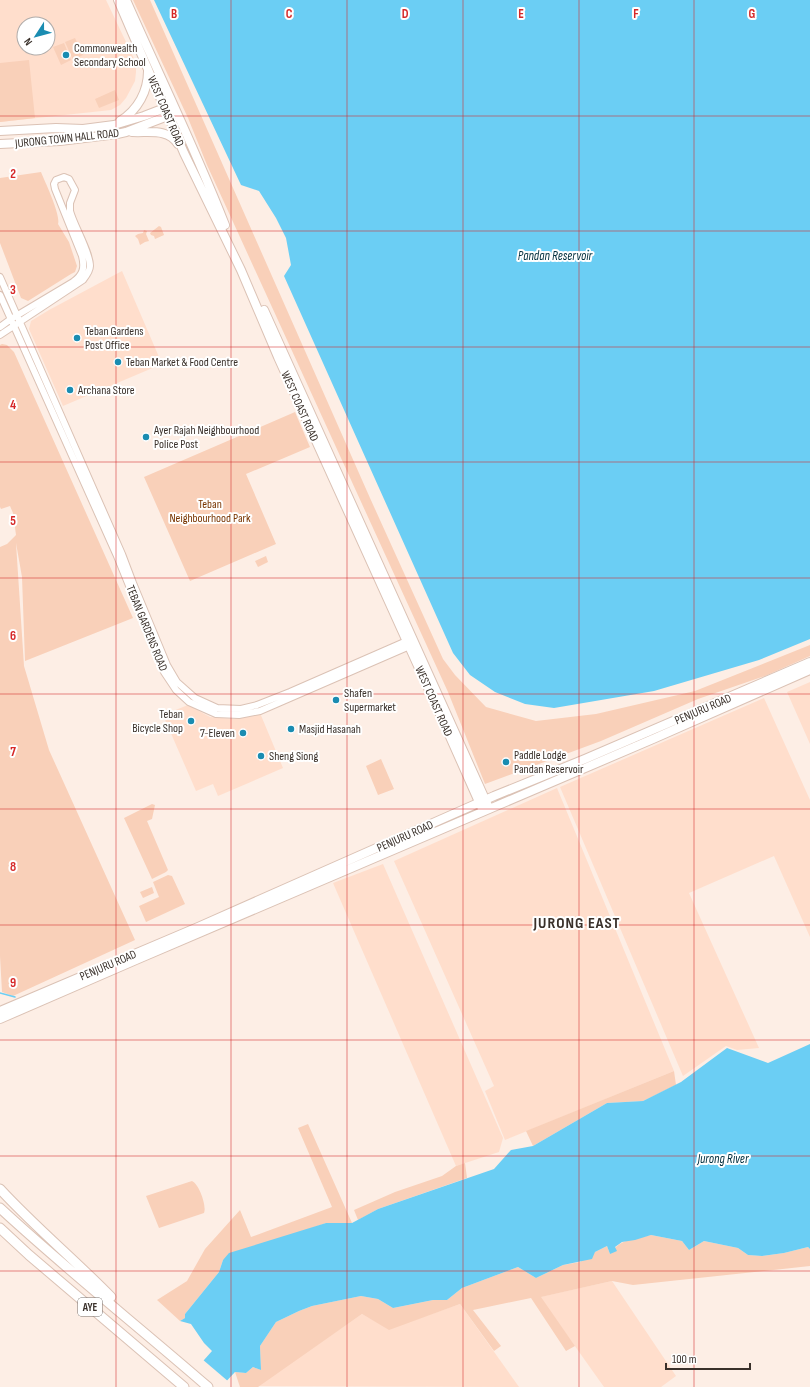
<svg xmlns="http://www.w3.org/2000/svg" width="810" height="1387" font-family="'Sofia Sans Condensed',sans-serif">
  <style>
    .built { fill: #ffdecc; fill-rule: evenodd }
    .green { fill: #f9d0b9 }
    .water { fill: #6bcef4 }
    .pier { fill: #fdeee5 }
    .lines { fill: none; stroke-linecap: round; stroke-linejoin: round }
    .stream { stroke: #6bcef4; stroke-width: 1.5 }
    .minor-casing { stroke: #dbc2b5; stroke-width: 8 }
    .major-casing { stroke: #dbc2b5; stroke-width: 10 }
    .highway-casing { stroke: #dbc2b5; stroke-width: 11 }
    .minor { stroke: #fff; stroke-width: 6 }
    .major { stroke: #fff; stroke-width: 8 }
    .highway { stroke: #fff; stroke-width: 9 }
    .grid { fill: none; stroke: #d62828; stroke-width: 1; stroke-opacity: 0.55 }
    .poi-dot { fill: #1a8cb1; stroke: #fff; stroke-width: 1.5 }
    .labels { text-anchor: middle; stroke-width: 4; stroke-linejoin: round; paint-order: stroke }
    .shield { fill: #fff; stroke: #746e6a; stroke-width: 1 }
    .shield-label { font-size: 11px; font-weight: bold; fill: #39302a }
    .poi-label { font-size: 12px; fill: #39302a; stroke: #fff; text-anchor: start }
    .street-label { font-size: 12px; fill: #39302a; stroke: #fff }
    .park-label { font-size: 12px; fill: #783500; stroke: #fff }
    .water-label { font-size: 13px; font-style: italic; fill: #002e3d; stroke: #fff }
    .district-label { font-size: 16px; font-weight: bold; letter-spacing: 1px; fill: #39302a; stroke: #fff }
    .grid-label { font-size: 13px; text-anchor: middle; font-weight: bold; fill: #d62828; stroke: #fff; stroke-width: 4; stroke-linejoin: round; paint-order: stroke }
  </style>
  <rect width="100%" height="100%" fill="#fdeee5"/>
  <path class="built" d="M 0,0 L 106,0 L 136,63 L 136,72 L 135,81 L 126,98 L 120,105 L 111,110 L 0,122 ZM 24,24 L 48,24 L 48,48 L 24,48 Z
    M 122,271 L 162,364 L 63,406 L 29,329 L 31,321 L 49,310 Z
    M 810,682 L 810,744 L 787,692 Z
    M 764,698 L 810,800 L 810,937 L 774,856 L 689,893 L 759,1048 L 737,1050 L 726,1046 L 683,1076 L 560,787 Z
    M 188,705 L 210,717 L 234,719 L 260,713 L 283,768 L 218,796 L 213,784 L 196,791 L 163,715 Z
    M 557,788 L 674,1071 L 505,1140 L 485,1091 L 494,1086 L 394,861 Z
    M 383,864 L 503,1138 L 499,1152 L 456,1166 L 333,883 Z
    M 612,1281 L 676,1376 L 661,1387 L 604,1387 L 540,1297 Z
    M 460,1304 L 519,1387 L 257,1386 L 362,1314 L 389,1329 Z"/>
  <path class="green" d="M 133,0 L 150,0 L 370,498 L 443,659 L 455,675 L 486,707 L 536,721 L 596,714 L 695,691 L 810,645 L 810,656 L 765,676 L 698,699 L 601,741 L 485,784 L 448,692 L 207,165 L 188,118 Z
    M 75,38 L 83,55 L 73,60 L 65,42 Z
    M 64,43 L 71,60 L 61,65 L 53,47 Z
    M 29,60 L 35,118 L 0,122 L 0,63 Z
    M 115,90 L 119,100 L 99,108 L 95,99 Z
    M 41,172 C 45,182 61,215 58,224 L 69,242 L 77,266 L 75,272 L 71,274 L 28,301 L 21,298 L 0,243 L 0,178 Z
    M 159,226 L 161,227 L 164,235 L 155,239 L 154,236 L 151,235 L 150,233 Z
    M 144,230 L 147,231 L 146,234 L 149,241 L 145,242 L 140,245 L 138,239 L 135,236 L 138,234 L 143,233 Z
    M 2,344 L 7,345 L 14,352 L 133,618 L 25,661 L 22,577 L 16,543 L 24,666 L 49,750 L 135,940 L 13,996 L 2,992 L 0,956 L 0,547 L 7,544 L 16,535 L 13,513 L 10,506 L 1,509 L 0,507 L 0,345 Z
    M 295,412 L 310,447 L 246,474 L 276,544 L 190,581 L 144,477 Z
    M 266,556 L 268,562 L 258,567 L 255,561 Z
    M 381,759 L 394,789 L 378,795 L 366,766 Z
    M 152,804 L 155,805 L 152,819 L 147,821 L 168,870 L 166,872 L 152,879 L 124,818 Z
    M 168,875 L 172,876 L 185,904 L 146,922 L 139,906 L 159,897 L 153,882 Z
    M 152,887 L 154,893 L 143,898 L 140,892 Z
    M 674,1071 L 676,1085 L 643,1101 L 607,1103 L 533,1146 L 526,1131 Z
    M 308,1124 L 352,1223 L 326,1223 L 223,1260 L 219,1272 L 185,1314 L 185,1318 L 180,1321 L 157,1300 L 187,1281 L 205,1249 L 240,1210 L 251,1237 L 332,1207 L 298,1128 Z
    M 465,1163 L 467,1178 L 378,1209 L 358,1220 L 354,1210 L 395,1192 L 442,1176 L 456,1166 Z
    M 192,1181 C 199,1184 207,1206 204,1213 L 159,1228 L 146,1196 Z
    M 651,1235 L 682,1241 L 689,1250 L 704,1241 L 738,1248 L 748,1255 L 762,1256 L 784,1253 L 808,1247 L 810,1249 L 810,1266 L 633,1285 L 612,1281 L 541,1297 L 575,1346 L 566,1351 L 531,1298 L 473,1310 L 501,1346 L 494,1351 L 460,1304 L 389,1330 L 362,1314 L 258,1387 L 240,1387 L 235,1372 L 246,1373 L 253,1367 L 261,1370 L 260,1346 L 276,1322 L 299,1311 L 312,1306 L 361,1296 L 378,1299 L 393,1308 L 433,1300 L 447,1300 L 462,1288 L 518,1267 L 536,1278 L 563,1265 L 580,1262 L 595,1252 L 607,1246 L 610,1254 C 621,1238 633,1240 651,1235 Z"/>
  <path class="water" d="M 154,0 L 810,0 L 810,639 L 759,660 L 654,691 L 554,708 L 525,704 L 495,692 L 470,675 L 453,653 L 284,276 L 291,265 L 286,238 L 276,218 L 259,191 L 241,185 Z
    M 810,1044 L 810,1249 L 808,1247 L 784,1253 L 762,1256 L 748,1255 L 738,1248 L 704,1241 L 689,1250 L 682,1241 L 651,1235 L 635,1240 L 622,1242 L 615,1247 L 617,1251 L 610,1254 L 607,1246 L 595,1252 L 592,1259 L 563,1265 L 536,1278 L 518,1267 L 462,1288 L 447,1300 L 433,1300 L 393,1308 L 378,1299 L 361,1296 L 312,1306 L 299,1311 L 276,1322 L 260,1346 L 261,1370 L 253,1367 L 246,1373 L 235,1372 L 221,1387 L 180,1387 L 212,1351 L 204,1343 L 191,1324 L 180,1321 L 185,1318 L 185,1314 L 219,1272 L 223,1260 L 229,1253 L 326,1223 L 352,1223 L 378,1209 L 494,1169 L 511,1150 L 533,1146 L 607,1103 L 643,1101 L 681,1082 L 727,1048 L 768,1063 Z"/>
  <path class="pier" d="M 202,1359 L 229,1382 L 224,1387 L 178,1387 Z"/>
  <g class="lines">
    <path class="stream" d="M 0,993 L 15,997"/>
    <defs>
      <path id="minor" d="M 0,277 L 122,554 L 133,583 L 167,665 L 177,682 L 195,698 L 217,708 L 241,709 L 257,705 L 290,692 L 409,640
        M 0,295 L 117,556 L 164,672 L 176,690 L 189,702 L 216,714 L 239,715 L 260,711 L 412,645
        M 0,327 L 11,319 L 73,282 C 83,275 85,268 82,256 L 55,189 L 54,184 L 56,180 L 64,177 L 69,179 L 75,190 L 70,203 L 70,211 C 74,226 90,252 90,266 C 90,271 86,276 83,280 L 0,335"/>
      <path id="major" d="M 118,0 L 184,153 L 241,270 L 278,357 L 443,721 L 483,811
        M 126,0 C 159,75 195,148 225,225
        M 120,121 C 138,110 148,91 148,71
        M 0,131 L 56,128 L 83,129 L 114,125 L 144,116 L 170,106
        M 132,132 C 149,133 168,128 178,144
        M 0,144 L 60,141 L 117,134 L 126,132 L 173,114
        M 264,310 L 489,808
        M 0,1011 L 198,927 L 494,796 L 585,759 L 810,662
        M 0,1019 L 136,960 L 653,739 L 810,670"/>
      <path id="highway" d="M 0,1189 C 35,1227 75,1260 111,1297
        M 0,1208 C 67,1270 139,1327 208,1387
        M 0,1228 L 29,1255 L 184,1387"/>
    </defs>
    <use href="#minor" class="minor-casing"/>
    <use href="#major" class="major-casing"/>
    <use href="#highway" class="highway-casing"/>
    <use href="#minor" class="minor"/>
    <use href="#major" class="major"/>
    <use href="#highway" class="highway"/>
  </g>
  <path class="grid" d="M 116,0 L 116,1387M 231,0 L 231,1387M 347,0 L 347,1387M 463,0 L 463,1387M 579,0 L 579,1387M 694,0 L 694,1387M 0,116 L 810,116M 0,231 L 810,231M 0,347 L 810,347M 0,462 L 810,462M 0,578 L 810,578M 0,694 L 810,694M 0,809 L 810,809M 0,925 L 810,925M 0,1040 L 810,1040M 0,1156 L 810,1156M 0,1271 L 810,1271"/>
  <g class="poi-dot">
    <circle cx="66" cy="55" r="4"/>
    <circle cx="77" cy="338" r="4"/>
    <circle cx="118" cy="362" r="4"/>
    <circle cx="70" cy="390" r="4"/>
    <circle cx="146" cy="437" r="4"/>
    <circle cx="336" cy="700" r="4"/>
    <circle cx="191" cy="721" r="4"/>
    <circle cx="291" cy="729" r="4"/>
    <circle cx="243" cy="733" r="4"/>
    <circle cx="261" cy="756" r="4"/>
    <circle cx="506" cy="762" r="4"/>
  </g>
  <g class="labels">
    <rect class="shield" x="78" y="1298" width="24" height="18" rx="3"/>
    <g class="shield-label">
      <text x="90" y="1311">AYE</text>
    </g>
    <g class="poi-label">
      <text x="74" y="52">Commonwealth<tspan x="74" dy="14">Secondary School</tspan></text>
      <text x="85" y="335">Teban Gardens<tspan x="85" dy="14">Post Office</tspan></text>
      <text x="126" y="366">Teban Market &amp; Food Centre</text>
      <text x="78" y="394">Archana Store</text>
      <text x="154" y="434">Ayer Rajah Neighbourhood<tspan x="154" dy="14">Police Post</tspan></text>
      <text x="344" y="697">Shafen<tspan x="344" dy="14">Supermarket</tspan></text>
      <text x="183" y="718" text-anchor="end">Teban<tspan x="183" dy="14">Bicycle Shop</tspan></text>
      <text x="299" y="733">Masjid Hasanah</text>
      <text x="235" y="737" text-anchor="end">7-Eleven</text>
      <text x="514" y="759">Paddle Lodge<tspan x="514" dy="14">Pandan Reservoir</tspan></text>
      <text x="269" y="760">Sheng Siong</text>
    </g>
    <g class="street-label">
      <text transform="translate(166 111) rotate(67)" y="4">WEST COAST ROAD</text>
      <text transform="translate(67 138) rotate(-6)" y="4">JURONG TOWN HALL ROAD</text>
      <text transform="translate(300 406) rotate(66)" y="4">WEST COAST ROAD</text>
      <text transform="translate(147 628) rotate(68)" y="4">TEBAN GARDENS ROAD</text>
      <text transform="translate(434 701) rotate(66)" y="4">WEST COAST ROAD</text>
      <text transform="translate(703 709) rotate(-23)" y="4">PENJURU ROAD</text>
      <text transform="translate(405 836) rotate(-24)" y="4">PENJURU ROAD</text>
      <text transform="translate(108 965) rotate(-23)" y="4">PENJURU ROAD</text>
    </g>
    <g class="park-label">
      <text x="210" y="508">Teban<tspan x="210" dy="14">Neighbourhood Park</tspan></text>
    </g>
    <g class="water-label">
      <text x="555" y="260">Pandan Reservoir</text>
      <text x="723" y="1163">Jurong River</text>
    </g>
    <g class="district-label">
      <text x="577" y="928">JURONG EAST</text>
    </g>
  </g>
  <g class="grid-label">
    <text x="174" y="18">B</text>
    <text x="289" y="18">C</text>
    <text x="405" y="18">D</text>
    <text x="521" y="18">E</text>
    <text x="636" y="18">F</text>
    <text x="752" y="18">G</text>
    <text x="13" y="178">2</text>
    <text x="13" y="294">3</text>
    <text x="13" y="409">4</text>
    <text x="13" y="525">5</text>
    <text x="13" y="640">6</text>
    <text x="13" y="756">7</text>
    <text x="13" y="871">8</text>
    <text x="13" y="987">9</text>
  </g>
  <g transform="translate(36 36) rotate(234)"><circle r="19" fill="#ffffff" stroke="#b0acaa"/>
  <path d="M0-3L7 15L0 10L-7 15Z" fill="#1a8cb1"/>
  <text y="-6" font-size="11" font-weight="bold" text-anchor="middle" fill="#39302a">N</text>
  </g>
  <path d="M666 1363v6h84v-6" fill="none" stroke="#39302a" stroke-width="2"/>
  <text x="672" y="1363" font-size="12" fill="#39302a" stroke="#ffffff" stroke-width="3" paint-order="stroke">100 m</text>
</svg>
